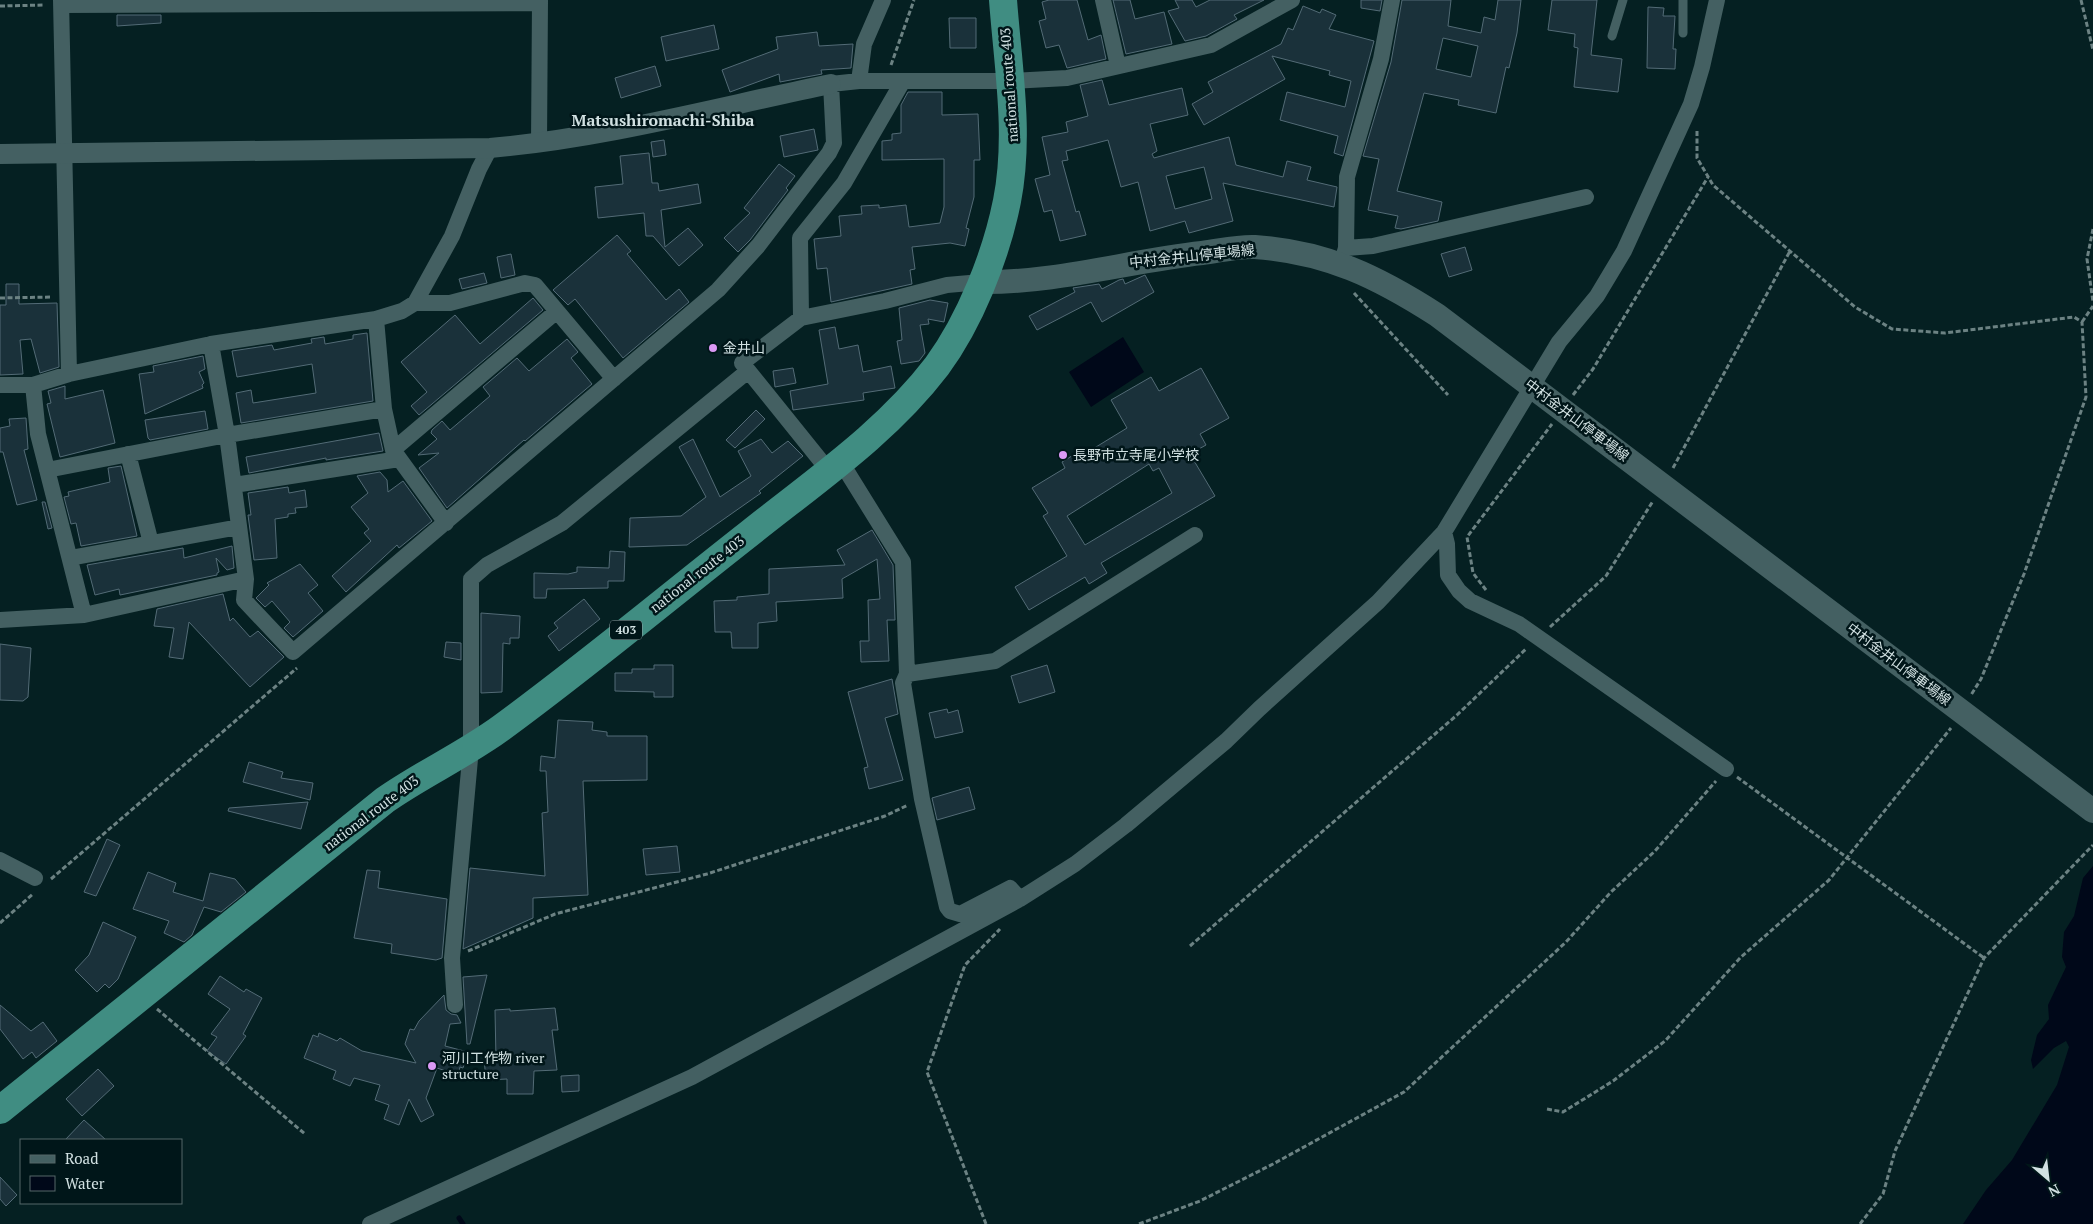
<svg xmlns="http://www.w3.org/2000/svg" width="2093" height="1224" font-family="'PT Serif','Noto Sans JP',serif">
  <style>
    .water { fill: #000819 }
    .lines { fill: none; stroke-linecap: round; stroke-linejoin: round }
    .stream { stroke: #000819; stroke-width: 5 }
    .building { fill: #1a313a; stroke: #536b76; fill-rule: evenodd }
    .path { stroke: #6c8283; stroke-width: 3; stroke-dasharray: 5 2.5; stroke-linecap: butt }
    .service { stroke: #446062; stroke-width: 9 }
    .minor { stroke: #446062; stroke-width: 16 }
    .tertiary { stroke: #446062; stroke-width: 20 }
    .secondary { stroke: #446062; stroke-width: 24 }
    .trunk { stroke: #408d82; stroke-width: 28 }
    .poi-dot { fill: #db99f5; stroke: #001619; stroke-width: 2 }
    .labels { text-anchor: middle; stroke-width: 5; stroke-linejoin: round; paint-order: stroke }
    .shield { fill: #001619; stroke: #92a4a6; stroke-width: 1 }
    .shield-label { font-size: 12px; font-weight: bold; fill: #d1e1e2 }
    .street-label { font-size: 14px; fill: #d1e1e2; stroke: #001619 }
    .poi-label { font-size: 14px; fill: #d1e1e2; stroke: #001619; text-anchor: start }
    .quarter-label { font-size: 16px; font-weight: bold; fill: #d1e1e2; stroke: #001619 }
  </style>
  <rect width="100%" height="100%" fill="#052022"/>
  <path class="water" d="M 1123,337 L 1144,372 L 1091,407 L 1069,372 Z
    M 2093,866 L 2093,1224 L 1963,1224 L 1986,1190 L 2012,1160 L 2057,1085 L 2069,1047 L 2066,1041 L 2054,1048 L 2033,1069 L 2031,1060 L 2037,1035 L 2049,1019 L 2048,1005 L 2066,967 L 2062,957 L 2064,932 L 2074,916 L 2083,878 Z"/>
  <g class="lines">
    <path class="stream" d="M 459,1218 L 463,1224"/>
  </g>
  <path class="building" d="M 1049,0 L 1077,0 L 1088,40 L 1101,35 L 1106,59 L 1067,68 L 1059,45 L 1046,48 L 1039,21 L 1046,19 L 1042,2 Z
    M 1113,0 L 1130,0 L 1135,19 L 1164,12 L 1172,44 L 1126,54 Z
    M 1175,0 L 1192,0 L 1196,7 L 1210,0 L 1264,0 L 1234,15 L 1237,19 L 1206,36 L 1185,41 L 1168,11 L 1179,8 Z
    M 1361,0 L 1382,0 L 1380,11 L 1361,8 Z
    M 1402,0 L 1451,0 L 1448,26 L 1481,33 L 1484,17 L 1495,20 L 1498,0 L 1521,0 L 1517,33 L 1509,68 L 1506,67 L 1496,113 L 1458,105 L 1459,100 L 1424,93 L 1397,191 L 1442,202 L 1438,221 L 1401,229 L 1395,228 L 1398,216 L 1368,210 L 1379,159 L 1363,156 L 1391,62 ZM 1443,38 L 1478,46 L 1471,77 L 1436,69 Z
    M 1552,0 L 1597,0 L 1591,55 L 1622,59 L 1618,92 L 1574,87 L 1578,48 L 1574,47 L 1575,34 L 1548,30 Z
    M 1303,6 L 1320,13 L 1322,9 L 1336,15 L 1329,29 L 1374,41 L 1343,156 L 1334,153 L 1338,136 L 1280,120 L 1287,92 L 1345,107 L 1351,81 L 1329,75 L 1330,71 L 1272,56 L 1285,79 L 1204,125 L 1192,104 L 1213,92 L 1208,82 L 1281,44 L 1288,28 L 1293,30 Z
    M 1648,7 L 1664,8 L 1663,16 L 1675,16 L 1673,49 L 1676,49 L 1675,69 L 1647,68 Z
    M 117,15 L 161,15 L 161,23 L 117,26 Z
    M 949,18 L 976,18 L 976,48 L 950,48 Z
    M 714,25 L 719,49 L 666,61 L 661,37 Z
    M 817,32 L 819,46 L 853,44 L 851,68 L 821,70 L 822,74 L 780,82 L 779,74 L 730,92 L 722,70 L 778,49 L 776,37 Z
    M 655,66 L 661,86 L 621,98 L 615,78 Z
    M 1102,80 L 1109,105 L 1182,88 L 1188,115 L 1150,124 L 1157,151 L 1152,154 L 1154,158 L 1229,137 L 1236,165 L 1283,177 L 1287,161 L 1311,167 L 1307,180 L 1337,187 L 1334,207 L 1223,183 L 1233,221 L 1189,233 L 1185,221 L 1150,231 L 1138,182 L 1121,187 L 1108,140 L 1066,151 L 1068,160 L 1062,161 L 1076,212 L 1079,211 L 1086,235 L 1060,241 L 1052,210 L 1044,212 L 1035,179 L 1050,175 L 1042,137 L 1068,132 L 1066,122 L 1088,116 L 1080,85 ZM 1204,167 L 1212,199 L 1175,209 L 1166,176 Z
    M 908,92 L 942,92 L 942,115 L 978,114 L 980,160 L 974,160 L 974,197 L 966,228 L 969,229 L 965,246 L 950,243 L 912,247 L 915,269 L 910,270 L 912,284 L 831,302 L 827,268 L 817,269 L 814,239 L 841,236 L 839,216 L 862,214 L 861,206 L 879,205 L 879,208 L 906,205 L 909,227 L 940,223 L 944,207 L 944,159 L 882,160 L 882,141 L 892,140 L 892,134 L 901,133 L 901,105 Z
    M 814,129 L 818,150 L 784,157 L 780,136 Z
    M 664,140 L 666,155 L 653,157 L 651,142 Z
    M 649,153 L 652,183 L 658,183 L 659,191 L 698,184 L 701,203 L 661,210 L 665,247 L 688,228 L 703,245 L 679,266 L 653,236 L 646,236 L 644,213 L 598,218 L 595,187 L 623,184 L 620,156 Z
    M 779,164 L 795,176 L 786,188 L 788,190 L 750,240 L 738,252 L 724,238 L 750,213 L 744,208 Z
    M 617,235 L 631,251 L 627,254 L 666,300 L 679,289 L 689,302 L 623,358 L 575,299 L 568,305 L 553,290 Z
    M 1465,247 L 1472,270 L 1449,277 L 1441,254 Z
    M 511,254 L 515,275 L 501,278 L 497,257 Z
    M 484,273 L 487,283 L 462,289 L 459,279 Z
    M 1145,275 L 1154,292 L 1102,322 L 1091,302 L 1037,330 L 1029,316 L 1075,292 L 1073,288 L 1099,284 L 1102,289 L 1119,280 L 1123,279 L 1125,284 Z
    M 6,284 L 19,284 L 19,304 L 57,303 L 59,367 L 40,373 L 31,339 L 20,340 L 23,374 L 0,375 L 0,305 L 6,305 Z
    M 533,298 L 543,310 L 419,415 L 411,406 L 427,392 L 401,362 L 455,315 L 480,344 Z
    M 930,300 L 948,303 L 944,322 L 928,319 L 929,324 L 920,325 L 925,353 L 919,361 L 901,364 L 897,341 L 902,340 L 899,308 Z
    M 835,327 L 839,349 L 858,345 L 863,372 L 891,366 L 895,388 L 863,393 L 864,400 L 793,410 L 790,391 L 828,384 L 819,330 Z
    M 367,333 L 373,401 L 241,423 L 236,393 L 251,390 L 253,403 L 316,393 L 312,364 L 237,377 L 232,351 L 272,345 L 274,350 L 312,343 L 311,339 L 324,337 L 325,344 L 353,339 L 353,335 Z
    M 567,339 L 578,352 L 571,358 L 592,384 L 525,441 L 524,440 L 447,508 L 419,468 L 439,453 L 418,455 L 437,439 L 431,433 L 432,430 L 442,421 L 450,430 L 490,396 L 483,387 L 517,358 L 529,371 Z
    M 203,356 L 205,369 L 199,372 L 204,383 L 202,385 L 203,388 L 145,414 L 139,374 L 154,372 L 153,366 Z
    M 793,368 L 796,383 L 775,387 L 773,371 Z
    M 1201,368 L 1229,418 L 1200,434 L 1206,445 L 1190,454 L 1215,496 L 1101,563 L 1107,573 L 1089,584 L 1085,577 L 1029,610 L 1015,587 L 1067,556 L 1043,516 L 1048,513 L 1032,488 L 1065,468 L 1062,462 L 1075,454 L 1078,458 L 1127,428 L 1111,400 L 1151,377 L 1159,391 ZM 1149,464 L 1153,471 L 1159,468 L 1172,493 L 1085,545 L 1067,516 Z
    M 65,386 L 65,399 L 103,390 L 115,443 L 60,457 L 47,404 L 51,403 L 48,391 Z
    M 756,410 L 765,419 L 735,448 L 726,440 Z
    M 205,411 L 208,429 L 150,440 L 148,438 L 145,420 Z
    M 9,419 L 26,418 L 28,449 L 24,450 L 37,500 L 17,505 L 3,452 L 0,452 L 0,428 L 10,426 Z
    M 379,433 L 383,451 L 326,460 L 326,458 L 249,473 L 246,457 Z
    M 693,439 L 720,497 L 751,476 L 738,451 L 761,439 L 772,453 L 788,441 L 803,456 L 759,491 L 761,493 L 687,545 L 629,547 L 630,518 L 681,516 L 706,497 L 679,447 Z
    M 121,466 L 137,536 L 81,546 L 76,523 L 71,524 L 64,497 L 69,496 L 68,492 L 110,482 L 108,468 Z
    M 380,472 L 387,480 L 388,492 L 403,481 L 432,521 L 399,548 L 397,545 L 346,592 L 332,576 L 371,541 L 364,533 L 369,529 L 351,507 L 368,493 L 357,476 Z
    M 288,487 L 289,493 L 305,490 L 307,507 L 295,508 L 296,513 L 288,514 L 288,517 L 275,519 L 277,558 L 254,560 L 248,515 L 251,515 L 248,493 Z
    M 42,502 L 45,502 L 52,528 L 48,529 Z
    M 872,530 L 893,565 L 895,620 L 887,620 L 889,661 L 861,662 L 860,641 L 869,641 L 868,600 L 880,599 L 877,559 L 842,579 L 843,598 L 776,602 L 777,621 L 758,623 L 758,648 L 732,648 L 731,632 L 715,632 L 714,601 L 737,600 L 737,597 L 769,594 L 769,569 L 845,565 L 837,550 Z
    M 232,546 L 234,568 L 227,570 L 216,558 L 219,572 L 217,573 L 217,575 L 120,595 L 119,589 L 95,595 L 87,565 L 183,548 L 184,558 Z
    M 610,551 L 625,552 L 624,581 L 608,581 L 608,588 L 547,589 L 546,598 L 534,598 L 534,573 L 568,574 L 577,572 L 577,567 L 609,568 Z
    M 300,564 L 318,585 L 308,593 L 323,611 L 293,637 L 284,628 L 290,622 L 272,601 L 265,607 L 256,598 L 269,585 L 267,583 Z
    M 223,594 L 230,621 L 233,618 L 250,637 L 258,631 L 284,657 L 250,687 L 189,622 L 183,659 L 169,657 L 174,628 L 154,626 L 157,609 Z
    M 584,599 L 600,619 L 559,651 L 548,636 L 558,628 L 554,623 Z
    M 481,613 L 520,616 L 519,638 L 510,638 L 510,644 L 503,643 L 502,692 L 481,693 Z
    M 446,642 L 461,643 L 461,660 L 444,657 Z
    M 0,644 L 31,648 L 28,697 L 23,701 L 0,700 Z
    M 654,665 L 673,665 L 673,697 L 654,697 L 654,692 L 615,691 L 615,673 L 632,673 L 632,669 L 654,669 Z
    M 1047,665 L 1055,692 L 1019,703 L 1011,676 Z
    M 892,679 L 898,714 L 885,718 L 903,780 L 869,789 L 864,768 L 868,767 L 848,692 Z
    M 947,709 L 948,713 L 958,710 L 963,732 L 935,738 L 929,713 Z
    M 558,720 L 593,722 L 592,730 L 607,732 L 607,736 L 647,736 L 647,780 L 583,781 L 588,895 L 533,898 L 533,918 L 463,949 L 470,868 L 545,876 L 542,813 L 548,812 L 546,771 L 540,771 L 541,756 L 555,758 Z
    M 249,762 L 283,772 L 281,778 L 313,783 L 310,800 L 243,782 Z
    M 969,787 L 975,809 L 937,820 L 932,798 Z
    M 308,802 L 301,829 L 228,811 L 229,808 Z
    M 107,839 L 120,845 L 96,896 L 84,892 Z
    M 677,846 L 680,872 L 646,875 L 643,849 Z
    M 367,870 L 380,871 L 378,888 L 447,899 L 442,958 L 436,960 L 391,953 L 392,944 L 354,938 Z
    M 148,872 L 176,883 L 173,892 L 203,901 L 210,873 L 235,879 L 246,892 L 221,912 L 204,907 L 192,935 L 184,942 L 164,933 L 169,921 L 133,909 Z
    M 103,922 L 136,937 L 118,979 L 109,988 L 105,984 L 97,992 L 75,970 L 89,955 Z
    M 487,975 L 470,1044 L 467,1044 L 463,977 Z
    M 220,976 L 244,992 L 246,989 L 262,998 L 243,1034 L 246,1036 L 226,1064 L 207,1051 L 217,1037 L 211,1034 L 230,1009 L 208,994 Z
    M 444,995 L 446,1010 L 451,1014 L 457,1015 L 461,1023 L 450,1024 L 445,1046 L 468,1052 L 463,1068 L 460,1067 L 458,1075 L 437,1068 L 426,1098 L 434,1115 L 421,1122 L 409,1099 L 399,1125 L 384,1119 L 389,1105 L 375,1100 L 380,1085 L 354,1078 L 350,1086 L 333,1079 L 336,1071 L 304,1058 L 313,1035 L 318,1037 L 319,1033 L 337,1041 L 340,1038 L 362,1051 L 416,1063 L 405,1044 L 410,1029 L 414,1030 L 419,1021 Z
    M 0,1005 L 31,1031 L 43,1022 L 57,1041 L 36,1058 L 32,1052 L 23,1059 L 0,1029 Z
    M 555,1008 L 558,1030 L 552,1030 L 557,1070 L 534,1071 L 533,1094 L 507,1094 L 507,1079 L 486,1080 L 484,1058 L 496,1059 L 495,1010 L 510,1009 L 510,1011 Z
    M 98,1069 L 114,1086 L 82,1116 L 66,1099 Z
    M 579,1075 L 579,1091 L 562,1092 L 561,1076 Z
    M 84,1120 L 106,1140 L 65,1140 Z
    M 0,1177 L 17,1195 L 6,1206 L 0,1199 Z"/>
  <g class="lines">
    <path class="path" d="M 2081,0 L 2093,50
      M 0,6 L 45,5
      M 891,65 L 914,0
      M 1697,131 L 1697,158 L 1713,185 L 1855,307 L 1892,329 L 1945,333 L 2074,317 L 2082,322 L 2086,397 L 2024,574 L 1981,679 L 1971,695
      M 2093,229 L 2087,259 L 2093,302
      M 1354,293 L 1448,395
      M 0,298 L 52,297
      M 2082,322 L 2093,306
      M 1573,395 L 1593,369 L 1708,177
      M 1673,468 L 1790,251
      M 1486,590 L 1473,573 L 1467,537 L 1552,424
      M 1550,627 L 1606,576 L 1653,501
      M 1737,777 L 1984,958
      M 51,879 L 297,668
      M 0,923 L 33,894
      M 1190,946 L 1457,715 L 1527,648
      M 468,951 L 555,914 L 707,874 L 885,816 L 908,805
      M 157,1009 L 305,1134
      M 1547,1109 L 1563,1112 L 1613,1081 L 1665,1041 L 1741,957 L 1829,880 L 1951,728
      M 986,1224 L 927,1072 L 965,965 L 1000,929
      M 1139,1224 L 1200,1201 L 1273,1164 L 1404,1092 L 1566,942 L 1611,892 L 1655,851 L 1716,781
      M 1860,1224 L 1883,1194 L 1895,1151 L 1984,958 L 2093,845"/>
    <path class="service" d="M 1683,0 L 1683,33
      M 1612,36 L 1623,0"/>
    <path class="minor" d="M 61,0 L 69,374
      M 1103,0 L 1118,66
      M 61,5 L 540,3
      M 859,81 L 864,44 L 883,0
      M 539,144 L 540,0
      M 1346,248 L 1373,246 L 1586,197
      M 1341,265 L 1346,248 L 1347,177 L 1381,59 L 1392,0
      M 415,303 L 452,236 L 479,169 L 490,148
      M 801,318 L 800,238 L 844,183 L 903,81
      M 376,319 L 384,409 L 393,450 L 446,523
      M 211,344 L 227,435 L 246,579 L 244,600 L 293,652 L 718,290 L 758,246 L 829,153 L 834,143 L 831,84 L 859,81 L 1009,81 L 1067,78 L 1211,45 L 1292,0
      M 0,385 L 33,385 L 69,374 L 211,344 L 376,319 L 402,311 L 415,303 L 450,303 L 525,283 L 535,285 L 614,379
      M 393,450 L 557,311
      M 128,454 L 151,543
      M 841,462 L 903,562 L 907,674 L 995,661 L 1195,535
      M 47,470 L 227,435 L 384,409
      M 829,471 L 742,363 L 801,318 L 885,301 L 947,285 L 981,282
      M 234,485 L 399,459
      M 1444,532 L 1447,544 L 1448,575 L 1459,591 L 1470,601 L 1519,624 L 1726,769
      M 70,558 L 239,527
      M 84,615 L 246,579
      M 0,620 L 84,615 L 38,434 L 33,385
      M 907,674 L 903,683 L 922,799 L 947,907 L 950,911 L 960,914 L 1010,888 L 1020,899
      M 0,860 L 35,878
      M 455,1005 L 452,958 L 471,748 L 471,579 L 487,565 L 562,523 L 748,371
      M 370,1224 L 692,1077 L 1020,899 L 1075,864 L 1126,825 L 1226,741 L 1259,709 L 1378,602 L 1444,532 L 1559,342 L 1597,296 L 1624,251 L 1691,104 L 1702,67 L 1717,0"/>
    <path class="tertiary" d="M 0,154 L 490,148 C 605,138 718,107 831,84"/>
    <path class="secondary" d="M 981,282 C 1056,283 1129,261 1202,253 C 1219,251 1238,246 1255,247 C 1327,252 1378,277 1437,315 L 2093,811"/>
    <path class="trunk" d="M 0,1110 L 385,800 C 422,774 464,755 501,728 C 586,666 667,598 750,533 C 815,481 886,433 937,366 C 970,321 996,256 1007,201 C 1020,135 1008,67 1003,0"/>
  </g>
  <g class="poi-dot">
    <circle cx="713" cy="348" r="5"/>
    <circle cx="1063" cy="455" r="5"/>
    <circle cx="432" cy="1066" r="5"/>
  </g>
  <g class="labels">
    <rect class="shield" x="610" y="620.5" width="32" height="19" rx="4"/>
    <g class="shield-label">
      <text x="626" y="634">403</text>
    </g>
    <g class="street-label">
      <text transform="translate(1009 85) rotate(-94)" y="5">national route 403</text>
      <text transform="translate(1192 256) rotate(-6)" y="5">中村金井山停車場線</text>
      <text transform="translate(1577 420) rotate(37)" y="5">中村金井山停車場線</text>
      <text transform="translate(697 574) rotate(-38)" y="5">national route 403</text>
      <text transform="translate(1899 664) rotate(37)" y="5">中村金井山停車場線</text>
      <text transform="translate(371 813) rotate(-37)" y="5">national route 403</text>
    </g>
    <g class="poi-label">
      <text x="723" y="353">金井山</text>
      <text x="1073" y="460">長野市立寺尾小学校</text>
      <text x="442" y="1063">河川工作物 river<tspan x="442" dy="16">structure</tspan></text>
    </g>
    <g class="quarter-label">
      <text x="663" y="126">Matsushiromachi-Shiba</text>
    </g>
  </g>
  <rect x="20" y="1139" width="162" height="65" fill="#001619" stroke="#546769"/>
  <rect x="30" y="1155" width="25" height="8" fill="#446062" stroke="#546769"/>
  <text x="65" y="1164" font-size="15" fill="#d1e1e2">Road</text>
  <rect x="30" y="1176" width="25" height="15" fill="#000819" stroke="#546769"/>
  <text x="65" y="1189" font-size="15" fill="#d1e1e2">Water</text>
  <g transform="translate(2048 1179) rotate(152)" stroke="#001619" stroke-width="4" paint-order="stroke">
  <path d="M0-4L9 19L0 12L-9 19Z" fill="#d1e1e2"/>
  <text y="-8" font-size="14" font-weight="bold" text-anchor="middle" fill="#d1e1e2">N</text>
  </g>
</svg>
